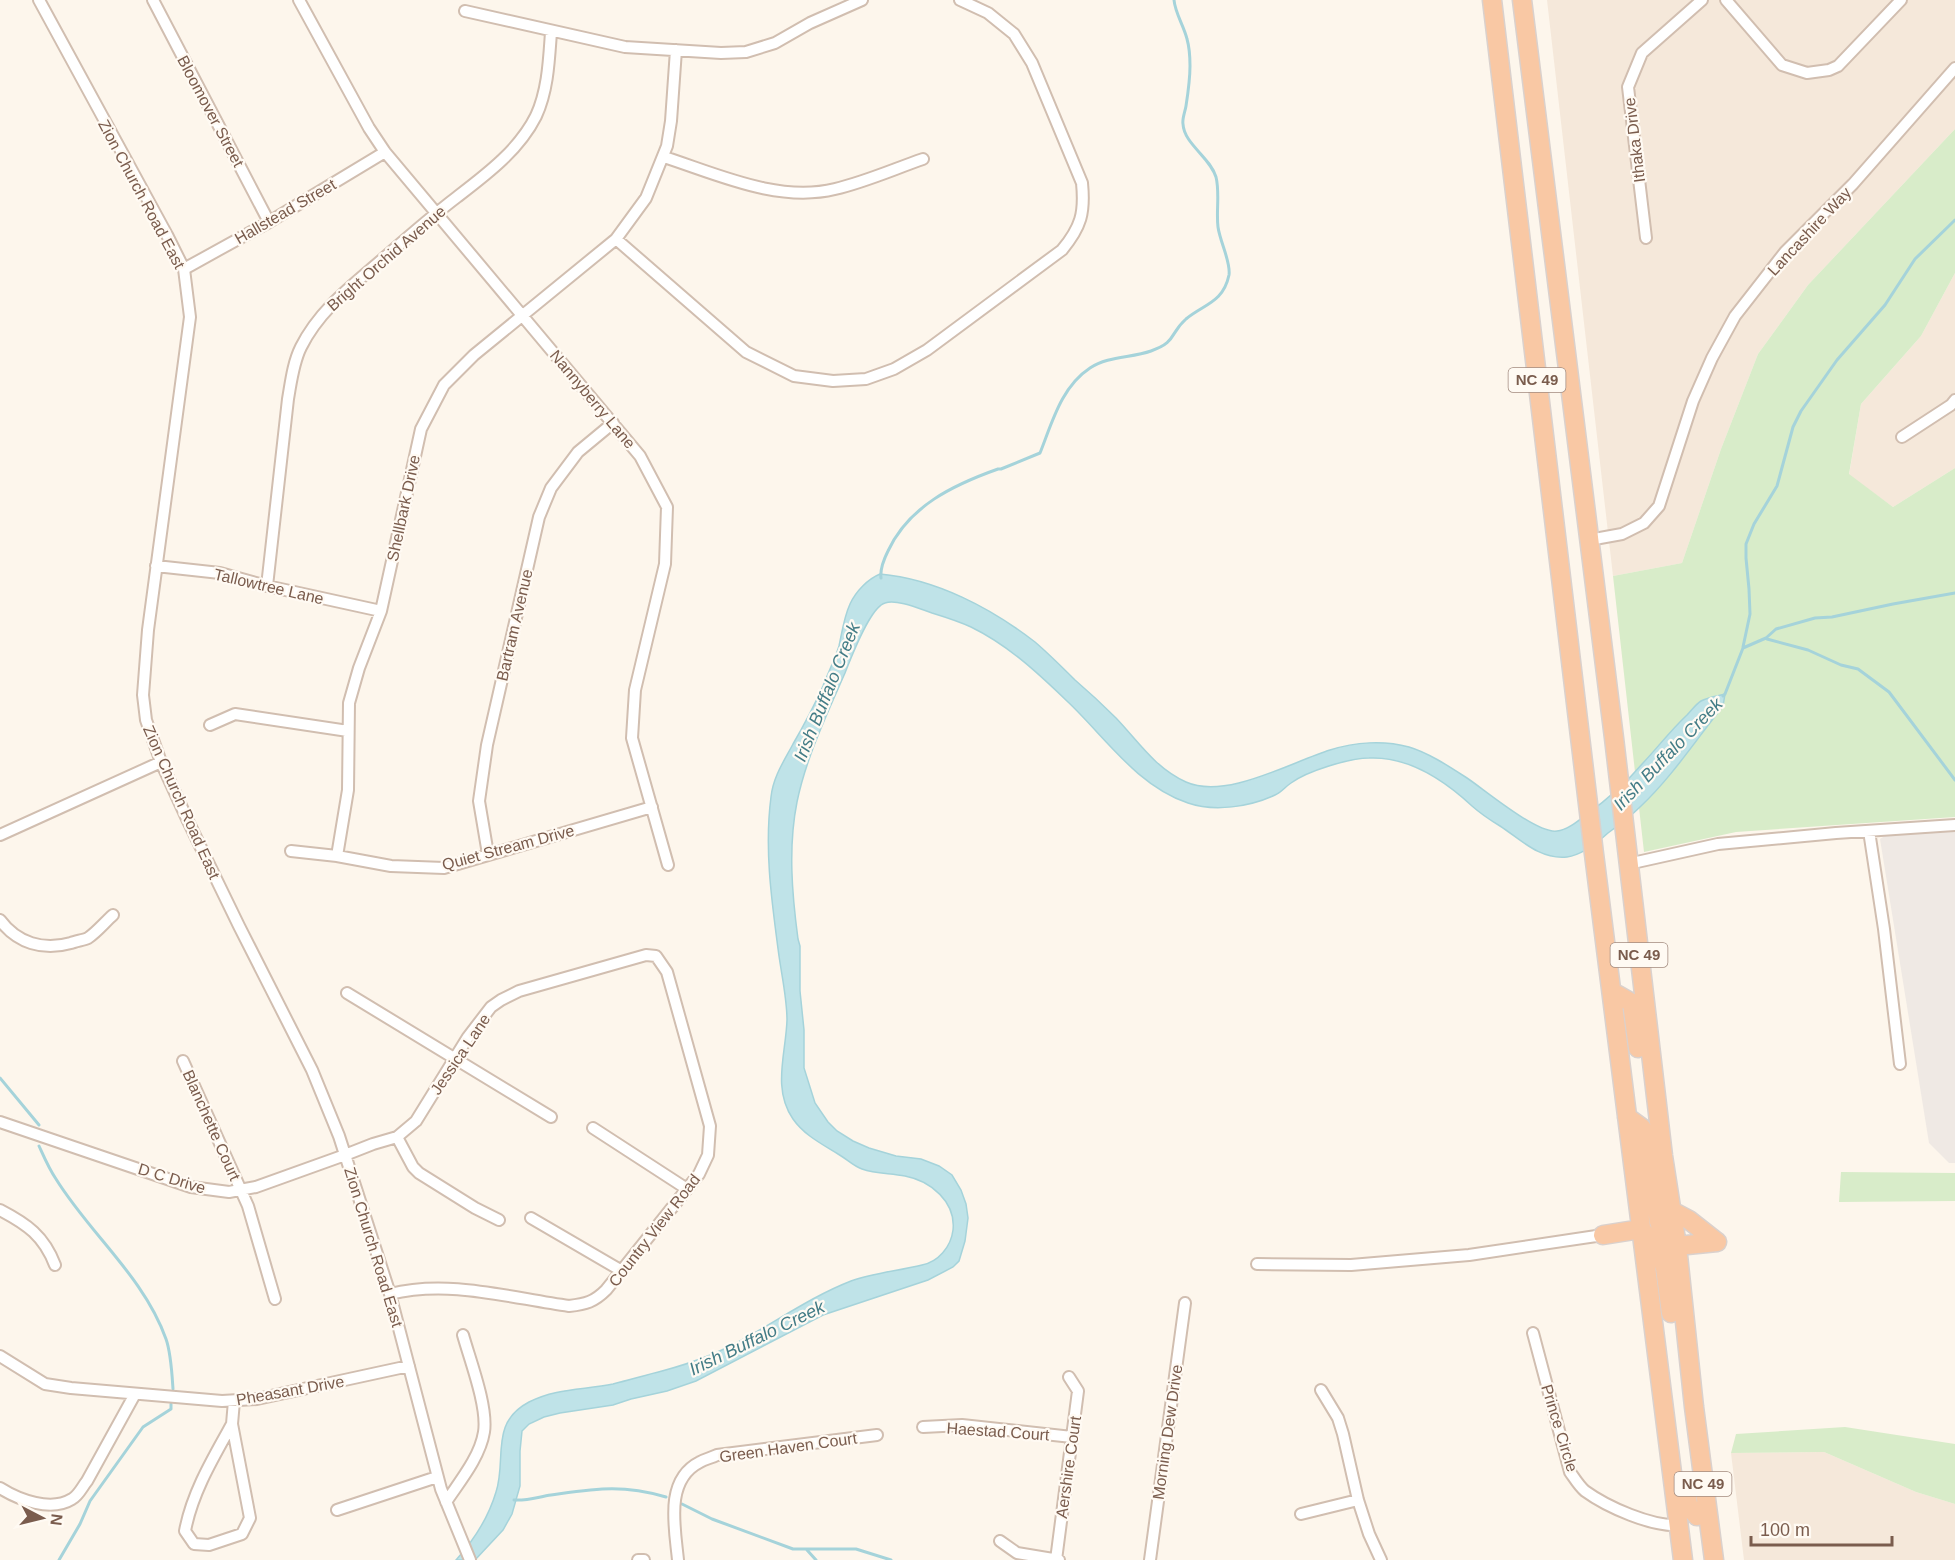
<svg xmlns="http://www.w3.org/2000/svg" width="1955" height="1560" font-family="Arial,sans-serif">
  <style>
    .residential { fill: #f5e8da }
    .industrial { fill: #efe9e4 }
    .green { fill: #d8ecc9 }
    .water { fill: #bfe3e8; stroke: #a5d3da; stroke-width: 1.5 }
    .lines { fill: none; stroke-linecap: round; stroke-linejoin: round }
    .stream { stroke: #a5d3da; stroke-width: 3 }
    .minor-casing { stroke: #d1beb0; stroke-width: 14 }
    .trunk-casing { stroke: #dad1cd; stroke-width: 21 }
    .minor { stroke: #fff; stroke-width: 10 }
    .trunk { stroke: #f9c8a4; stroke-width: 18 }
    .labels { text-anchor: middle; stroke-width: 4.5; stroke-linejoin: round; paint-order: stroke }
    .shield { fill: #fffaf3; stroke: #a28b7f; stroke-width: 1.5 }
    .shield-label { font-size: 15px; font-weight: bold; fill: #7a5c4d }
    .street-label { font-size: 16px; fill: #7a5c4d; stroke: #fffaf3 }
    .water-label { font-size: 18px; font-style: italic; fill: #437c86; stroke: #fffaf3 }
  </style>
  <rect width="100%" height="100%" fill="#fdf6ec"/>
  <path class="residential" d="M 1547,0 L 1955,0 L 1955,129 L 1808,285 L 1758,354 L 1721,449 L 1682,563 L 1613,576 Z
    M 1955,273 L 1955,468 L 1893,507 L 1849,475 L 1861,404 L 1921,336 Z
    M 1824,1452 L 1916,1492 L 1955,1504 L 1955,1560 L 1744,1560 L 1731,1453 Z"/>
  <path class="industrial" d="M 1955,828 L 1955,1163 L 1949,1163 L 1929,1143 L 1880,839 L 1888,834 Z"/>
  <path class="green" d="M 1955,129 L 1955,273 L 1921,336 L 1861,404 L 1849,474 L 1893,507 L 1955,468 L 1955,817 L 1736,832 L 1644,852 L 1613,576 L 1682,563 L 1721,449 L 1758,354 L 1808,285 Z
    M 1841,1172 L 1955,1173 L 1955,1201 L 1839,1202 Z
    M 1845,1427 L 1955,1444 L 1955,1504 L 1916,1492 L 1824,1452 L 1731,1453 L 1736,1434 Z"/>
  <path class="water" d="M 880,574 C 936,579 991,608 1035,642 C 1049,654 1062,667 1075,680 C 1089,692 1103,705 1116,718 C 1138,741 1155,768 1186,782 C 1226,800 1291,762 1330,750 C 1355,742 1384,740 1409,747 C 1429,753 1450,767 1467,778 C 1485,790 1537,834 1557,831 C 1568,830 1579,820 1587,814 C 1608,799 1626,783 1643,763 C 1658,747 1671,730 1687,715 C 1691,711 1696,704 1701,701 C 1708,697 1718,696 1725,694 L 1723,706 C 1696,740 1671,778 1640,807 C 1630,817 1619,825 1608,833 C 1597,843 1582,855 1567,857 C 1540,860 1520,839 1500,826 C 1490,820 1481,814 1472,806 C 1444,780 1409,756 1369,758 C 1350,758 1307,771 1291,783 C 1285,787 1282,792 1275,795 C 1250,807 1214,812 1188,803 C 1137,786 1105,737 1068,702 C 1038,673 1008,645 971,627 C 958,621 945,617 932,613 C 920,609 897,599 885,603 C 870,607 851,658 845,673 C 827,714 806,758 797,802 C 788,847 792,894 798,939 L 800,946 L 800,991 L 804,1030 L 804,1068 L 815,1103 L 828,1122 L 837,1131 L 853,1141 L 869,1148 L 896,1156 L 921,1159 L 939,1166 L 952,1175 L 961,1190 L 966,1204 L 968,1218 L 965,1241 L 959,1261 L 953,1267 L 928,1280 L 823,1315 L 696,1381 L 667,1391 L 631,1399 L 613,1405 L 560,1413 L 544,1417 L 529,1424 L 522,1431 L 520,1451 L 520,1486 L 512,1514 L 503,1530 L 475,1560 L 456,1560 C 474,1540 488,1519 496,1492 C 507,1459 489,1423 529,1402 C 556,1388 584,1390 613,1384 C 629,1380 646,1375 662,1371 C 692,1363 722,1352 749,1336 C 783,1317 815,1295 851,1281 C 873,1273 898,1271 922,1265 C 938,1262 951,1247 953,1230 C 956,1202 931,1181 905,1176 C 891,1173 876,1174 862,1169 C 853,1166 847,1159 838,1154 C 822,1144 804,1135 793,1119 C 772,1089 786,1053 787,1020 C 787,999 782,977 779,956 C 772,903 764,850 771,797 C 773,777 784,761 793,744 C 804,725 814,706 823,686 C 828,673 835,659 839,646 C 842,632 844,617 850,604 C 856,591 868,579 880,574 Z"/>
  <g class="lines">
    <path class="stream" d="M 881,578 C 880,570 884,559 888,551 C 909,506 953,485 998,469 L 1001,469 L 1040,453 C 1052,423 1061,387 1090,368 C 1108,356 1131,358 1151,351 C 1177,342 1169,334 1186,319 C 1204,304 1223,303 1229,275 C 1231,262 1220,242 1218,227 C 1216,211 1220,193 1216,177 C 1210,157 1184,144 1183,124 C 1182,119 1185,112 1186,106 C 1188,93 1190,79 1190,66 C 1190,58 1189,46 1187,39 C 1184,26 1175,13 1174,0
      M 1767,639 L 1808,650 L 1841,665 L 1858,669 L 1889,692 L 1955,780
      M 1743,647 L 1750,614 L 1749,589 L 1746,558 L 1746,544 L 1754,524 L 1777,486 L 1793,427 L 1801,411 L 1837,360 L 1885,305 L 1915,259 L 1955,220
      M 1723,696 L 1725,694 L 1743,648 L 1766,638 L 1776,629 L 1815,618 L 1832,617 L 1893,604 L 1955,593
      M 0,1078 L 39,1125
      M 39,1146 C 44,1157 49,1169 56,1179 C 90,1234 144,1277 166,1339 C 171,1353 172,1374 173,1389
      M 514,1500 C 527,1501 538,1497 551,1495 C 595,1489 621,1484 666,1497
      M 682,1504 L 712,1519 L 793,1549 L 856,1549 L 891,1560
      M 807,1550 L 816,1560
      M 59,1560 L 80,1524 L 90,1501 L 143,1427 L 171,1409 L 171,1404"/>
    <defs>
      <path id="minor" d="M 39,0 L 167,235 L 184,269 L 190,317 L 148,630 L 143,695 L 146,720 L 161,762 L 188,821 L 239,926 L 312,1070 L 339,1136 L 390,1294 L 441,1489 L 470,1560
        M 153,0 L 269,222
        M 299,0 L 369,128 L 385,152 L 640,456 L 667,507 L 665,564 L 635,690 L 632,738 L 668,865
        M 1726,0 L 1782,65 L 1807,73 L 1829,70 L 1838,66 L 1901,0
        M 465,11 L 625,47 L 721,53 L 746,52 L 775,43 L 810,23 L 862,0
        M 664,157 C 717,174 778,203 835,189 C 865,182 894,169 923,159
        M 1646,238 L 1628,87 L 1642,53 L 1702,0
        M 616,239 L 746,352 L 794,376 L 833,381 L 866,379 L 894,369 L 927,350 L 1062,250 C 1081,227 1085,213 1082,183 L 1032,63 L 1014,34 L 988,13 L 960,0
        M 184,269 L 269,222 L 385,152
        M 1902,437 L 1951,405 L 1955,400
        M 1589,540 L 1622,534 L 1644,523 L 1659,506 L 1693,401 L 1712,358 L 1735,316 L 1785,252 L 1853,184 L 1955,68
        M 156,566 L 220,573 L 267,586 L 381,611
        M 267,586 L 288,399 C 291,382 293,363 301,347 C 320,309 353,285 384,258 C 408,237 432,216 457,197 C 487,174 519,150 536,116 C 548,90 549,60 551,32
        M 210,725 L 235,714 L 348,731
        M 1869,831 L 1884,929 L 1900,1064
        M 0,835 L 161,762
        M 291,851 L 337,856 L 391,866 L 444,868 L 652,807
        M 488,854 L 479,801 L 487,745 L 539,517 L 551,488 L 578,452 L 613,423
        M 337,856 L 348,790 L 349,703 L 359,668 L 381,611 L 421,429 L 444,385 L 474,355 L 616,239 L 646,198 L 667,146 L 671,121 L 676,50
        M 1628,864 L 1718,844 L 1836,833 L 1955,825
        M 0,920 C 17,943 43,951 71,943 C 76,941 84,940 88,938 C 97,932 105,922 113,915
        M 347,993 L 551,1117
        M 183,1061 L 248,1206 L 275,1299
        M 0,1122 L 191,1187 L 229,1192 L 256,1187 L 345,1155 L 373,1144 L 397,1137 L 416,1121 L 468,1037 L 491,1007 L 501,1000 L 519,991 L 646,955 L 656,956 L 667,972 L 710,1126 L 708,1155 L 699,1174 L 606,1290 C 594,1302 586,1304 569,1306 C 510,1298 449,1279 390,1294
        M 593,1128 L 687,1189
        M 397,1137 L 413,1167 L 419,1173 L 475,1208 L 499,1220
        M 0,1210 C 27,1224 44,1236 55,1265
        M 531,1218 L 622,1271
        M 1257,1264 L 1351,1265 L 1469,1255 L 1603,1235
        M 1533,1333 L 1570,1472 C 1575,1479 1579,1486 1585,1491 C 1607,1507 1652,1527 1679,1525
        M 0,1356 L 45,1384 L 71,1388 L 222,1401 L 257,1399 L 409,1366
        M 1321,1390 L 1338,1418 L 1343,1434 L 1358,1500 L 1369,1534 L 1381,1560
        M 232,1424 C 213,1458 192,1493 185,1531 L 194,1544 L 209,1545 L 242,1534 L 250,1518 L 232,1424 L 234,1401
        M 923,1427 L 962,1425 L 1072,1437
        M 0,1488 C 19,1500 51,1512 72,1499 C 79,1495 82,1487 87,1481 L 135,1394
        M 446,1502 C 460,1481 480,1457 484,1432 C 488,1407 470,1360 463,1335
        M 337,1510 L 437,1477
        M 1301,1514 L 1358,1500
        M 1000,1541 L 1017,1553 L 1059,1560
        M 638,1560 L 644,1560
        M 678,1560 C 675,1528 664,1480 700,1462 C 705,1459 711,1458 717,1455 L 877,1435
        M 1056,1560 L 1078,1391 L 1069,1377
        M 1150,1560 L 1185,1303"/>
      <path id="trunk" d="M 1492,0 L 1594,854 L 1683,1560
        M 1522,0 L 1614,738 L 1663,1156 L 1677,1246 L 1694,1407 L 1714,1560
        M 1613,996 L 1618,995 L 1632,1003 L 1638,1048
        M 1627,1117 L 1642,1128 L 1659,1222 L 1665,1232 L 1677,1246 L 1717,1242
        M 1670,1210 L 1689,1220 L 1717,1242
        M 1603,1235 L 1641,1229 L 1659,1250 L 1665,1268 L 1671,1313
        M 1685,1483 L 1688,1505 L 1697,1516 L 1707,1514"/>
    </defs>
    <use href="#minor" class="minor-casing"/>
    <use href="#trunk" class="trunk-casing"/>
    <use href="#minor" class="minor"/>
    <use href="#trunk" class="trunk"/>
  </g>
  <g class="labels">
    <g class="shield">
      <rect x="1508.5" y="368" width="57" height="24" rx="4.5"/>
      <rect x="1610.5" y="943" width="57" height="24" rx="4.5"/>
      <rect x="1674.5" y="1472" width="57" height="24" rx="4.5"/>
    </g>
    <g class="shield-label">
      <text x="1537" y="385">NC 49</text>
      <text x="1639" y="960">NC 49</text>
      <text x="1703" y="1489">NC 49</text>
    </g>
    <g class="street-label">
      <text transform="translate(211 111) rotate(62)" y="6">Bloomover Street</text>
      <text transform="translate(1634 140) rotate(-97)" y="6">Ithaka Drive</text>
      <text transform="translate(142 194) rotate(62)" y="6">Zion Church Road East</text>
      <text transform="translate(285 211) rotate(-30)" y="6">Hallstead Street</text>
      <text transform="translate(1809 231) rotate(-47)" y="6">Lancashire Way</text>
      <text transform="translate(386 258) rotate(-41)" y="6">Bright Orchid Avenue</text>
      <text transform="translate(593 399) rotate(50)" y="6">Nannyberry Lane</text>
      <text transform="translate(403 508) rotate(-78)" y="6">Shellbark Drive</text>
      <text transform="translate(269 586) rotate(13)" y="6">Tallowtree Lane</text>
      <text transform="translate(514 625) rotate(-77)" y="6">Bartram Avenue</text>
      <text transform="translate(182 802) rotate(66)" y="6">Zion Church Road East</text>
      <text transform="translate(508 847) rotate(-15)" y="6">Quiet Stream Drive</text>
      <text transform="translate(460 1054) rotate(-56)" y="6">Jessica Lane</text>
      <text transform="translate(212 1125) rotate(66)" y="6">Blanchette Court</text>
      <text transform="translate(172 1178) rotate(17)" y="6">D C Drive</text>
      <text transform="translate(654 1230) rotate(-52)" y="6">Country View Road</text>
      <text transform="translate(374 1247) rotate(73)" y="6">Zion Church Road East</text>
      <text transform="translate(290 1390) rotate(-10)" y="6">Pheasant Drive</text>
      <text transform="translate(1560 1428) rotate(73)" y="6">Prince Circle</text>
      <text transform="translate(998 1431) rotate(4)" y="6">Haestad Court</text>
      <text transform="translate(1167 1432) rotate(-82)" y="6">Morning Dew Drive</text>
      <text transform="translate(788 1447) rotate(-8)" y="6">Green Haven Court</text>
      <text transform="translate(1068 1467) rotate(-82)" y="6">Aershire Court</text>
    </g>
    <g class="water-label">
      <text transform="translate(827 692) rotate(-68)" y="6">Irish Buffalo Creek</text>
      <text transform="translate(1668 754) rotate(-46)" y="6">Irish Buffalo Creek</text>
      <text transform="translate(757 1338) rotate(-26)" y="6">Irish Buffalo Creek</text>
    </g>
  </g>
  <g transform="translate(42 1518) rotate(97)" stroke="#fffaf3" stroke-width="4.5" paint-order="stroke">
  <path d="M0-4.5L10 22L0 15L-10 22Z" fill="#7a5c4d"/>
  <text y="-9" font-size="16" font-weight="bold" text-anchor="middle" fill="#7a5c4d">N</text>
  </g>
  <path d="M1751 1536v9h141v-9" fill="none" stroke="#7a5c4d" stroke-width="3"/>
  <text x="1760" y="1536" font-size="18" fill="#7a5c4d" stroke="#fffaf3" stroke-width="4.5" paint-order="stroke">100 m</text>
</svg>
